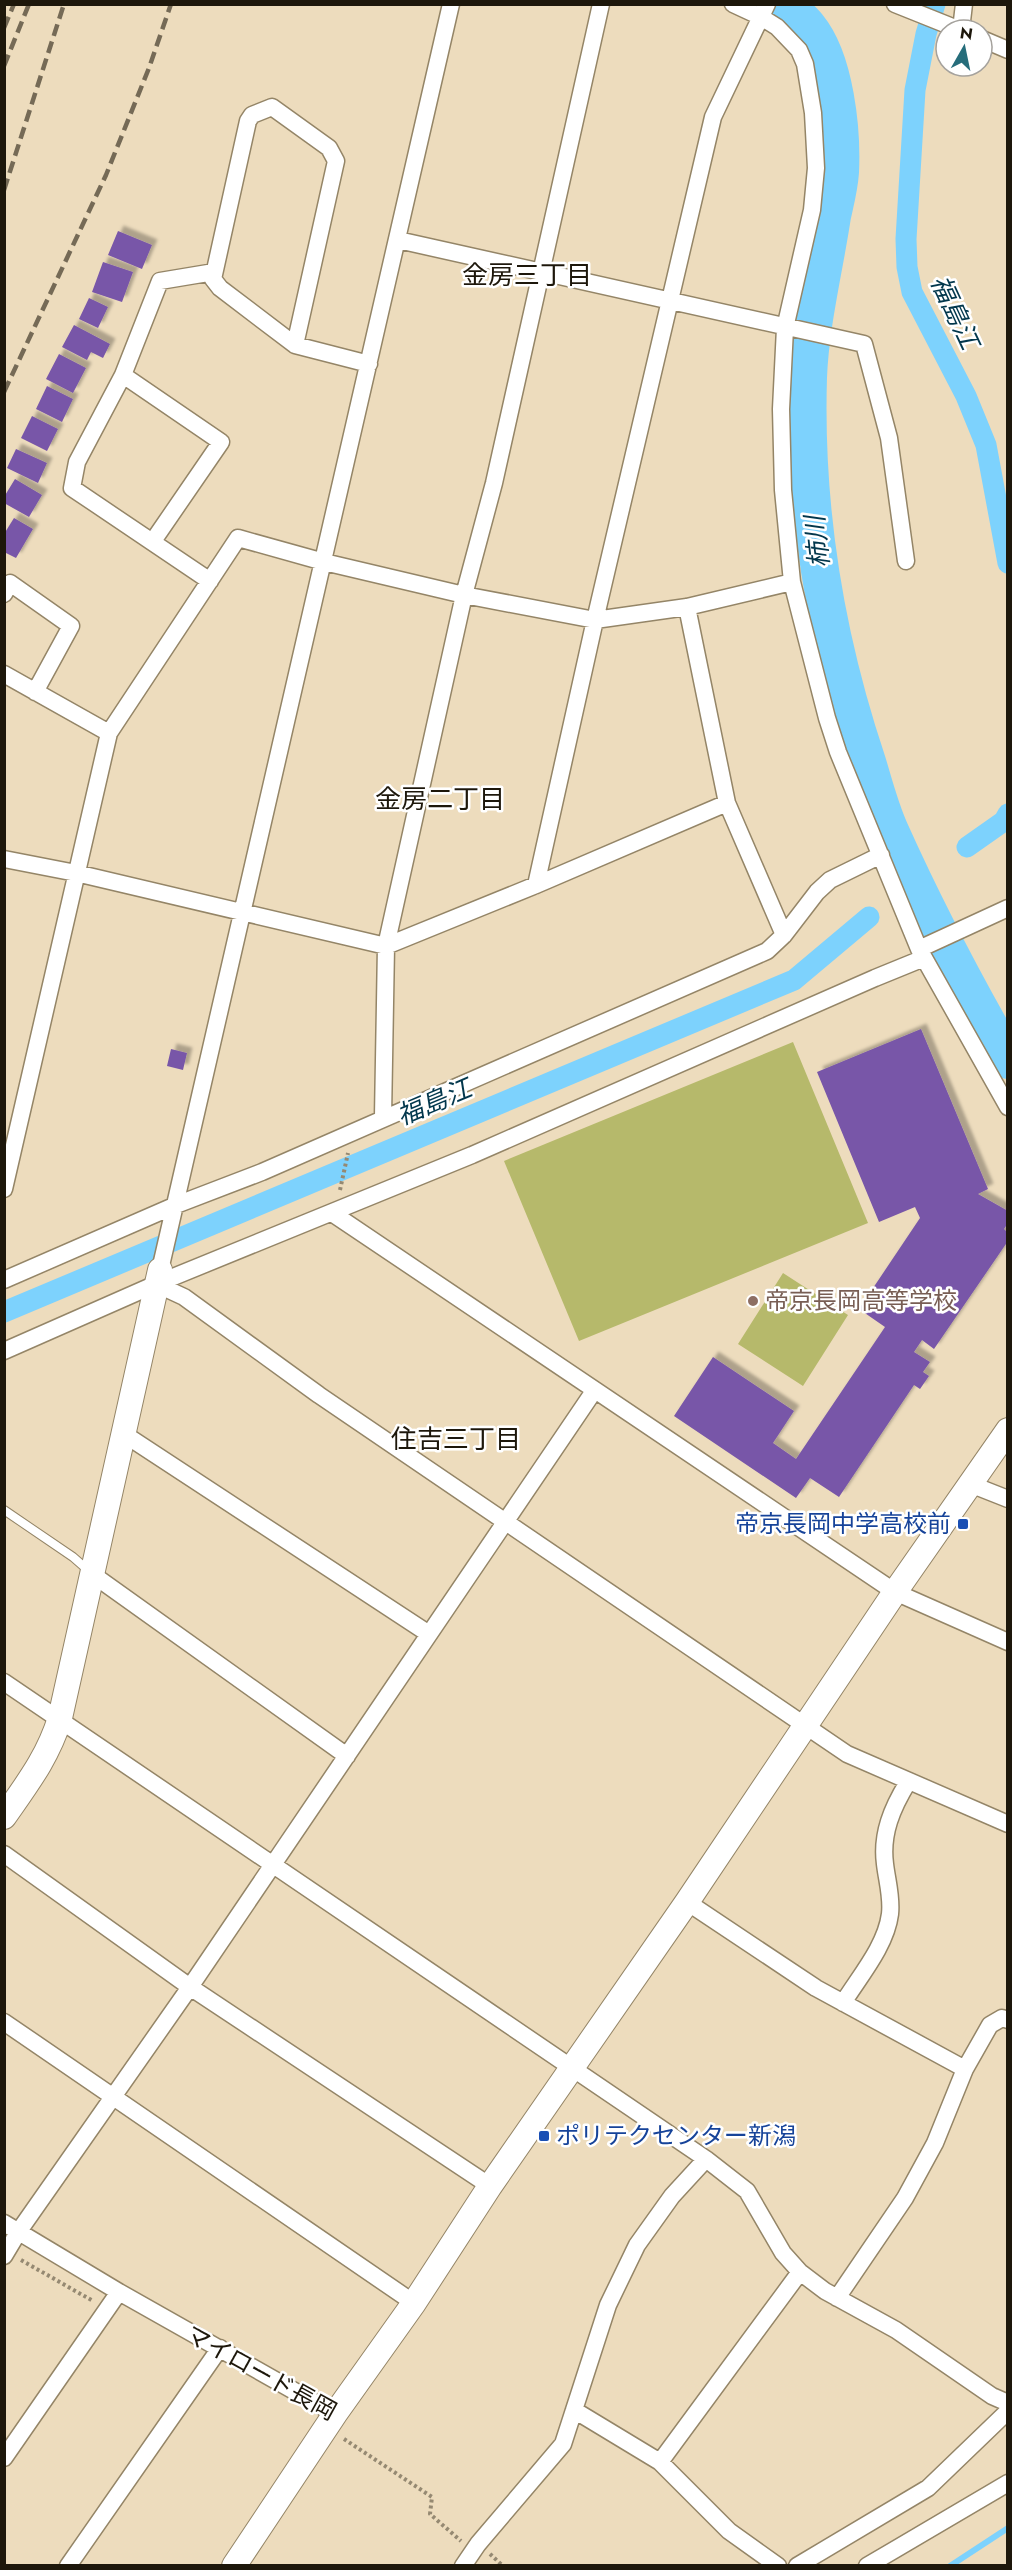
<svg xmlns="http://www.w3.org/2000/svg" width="1012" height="2570" font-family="Jost,'Noto Sans JP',sans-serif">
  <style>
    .grass { fill: #b6b96b }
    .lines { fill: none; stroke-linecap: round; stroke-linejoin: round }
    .stream { stroke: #7dd2fd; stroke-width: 6 }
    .canal { stroke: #7dd2fd; stroke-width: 21 }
    .river { stroke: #7dd2fd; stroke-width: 38 }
    .building { fill: #7856a8; filter: url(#shadow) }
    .lane-casing { stroke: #948567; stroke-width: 10 }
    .street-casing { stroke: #948567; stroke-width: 19 }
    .secondary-casing { stroke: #948567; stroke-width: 26 }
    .path { stroke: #958972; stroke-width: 4; stroke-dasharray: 3 3; stroke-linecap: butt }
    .lane { stroke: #fff; stroke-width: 8 }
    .street { stroke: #fff; stroke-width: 16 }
    .secondary { stroke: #fff; stroke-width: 24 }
    .rail { stroke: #756a56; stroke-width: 4.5; stroke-dasharray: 12 6; stroke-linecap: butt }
    .education-dot { fill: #8d6e63; stroke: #fff; stroke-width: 2 }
    .transit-dot { fill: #1a4fb4; stroke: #fff; stroke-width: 2 }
    .labels { text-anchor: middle; stroke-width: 5; stroke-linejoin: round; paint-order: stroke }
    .education-label { font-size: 24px; fill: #785e54; stroke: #fff; text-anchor: start }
    .transit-label { font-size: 24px; fill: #164399; stroke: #fff; text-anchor: end }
    .street-label { font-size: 24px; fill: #1d170b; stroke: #fff }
    .neighbourhood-label { font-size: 26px; fill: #1d170b; stroke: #fff }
    .water-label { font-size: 26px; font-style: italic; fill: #02374c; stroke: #fff }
  </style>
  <defs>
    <filter id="shadow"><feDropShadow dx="5.5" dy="-5.5" stdDeviation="1.5" flood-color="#0004"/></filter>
  </defs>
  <rect width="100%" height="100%" fill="#eddcbd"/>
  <path class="grass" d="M 793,1042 L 868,1223 L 579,1341 L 504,1161 Z
    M 783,1273 L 848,1315 L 803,1386 L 738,1344 Z"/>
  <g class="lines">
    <path class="stream" d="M 950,2566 L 1008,2528"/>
    <path class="canal" d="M 935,4 L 926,34 L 915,90 L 906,239 L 907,267 L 912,292 L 966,396 L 986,445 L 1008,563
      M 967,847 L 1004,821 L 1008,814
      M 4,1312 L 794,980 L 869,917"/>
    <path class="river" d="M 783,4 C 792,11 801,18 808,27 C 835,60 842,130 840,172 C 839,187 835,202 832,216 C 824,269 810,324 808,377 C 804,509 825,637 867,762 C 874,785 880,809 890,831 C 925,909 965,985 1008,1060"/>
  </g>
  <path class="building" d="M 118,231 L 152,245 L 142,269 L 108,255 Z
    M 103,262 L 133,272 L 122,302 L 92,292 Z
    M 89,298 L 108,307 L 98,328 L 79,319 Z
    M 74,325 L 110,344 L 103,358 L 91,352 L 87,360 L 62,347 Z
    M 59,354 L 86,368 L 73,393 L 46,379 Z
    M 47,386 L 73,399 L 62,422 L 36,409 Z
    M 32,416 L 58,429 L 47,451 L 21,438 Z
    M 16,449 L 47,463 L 38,483 L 7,468 Z
    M 15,479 L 42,495 L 29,517 L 4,503 L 4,497 Z
    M 14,518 L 33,529 L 16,558 L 4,552 L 4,534 Z
    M 921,1029 L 988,1189 L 978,1194 L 1008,1211 L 1008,1223 L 1004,1229 L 1008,1233 L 1008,1241 L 934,1349 L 922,1340 L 914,1352 L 930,1362 L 923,1372 L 929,1376 L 920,1389 L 914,1385 L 839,1497 L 810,1478 L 796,1498 L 674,1416 L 713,1357 L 794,1411 L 773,1443 L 796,1459 L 885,1327 L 859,1309 L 920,1218 L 915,1207 L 879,1222 L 817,1072 Z
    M 171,1049 L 187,1053 L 183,1070 L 167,1066 Z"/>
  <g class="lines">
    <defs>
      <path id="lane" d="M 4,1510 L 73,1557 L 89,1571"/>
      <path id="street" d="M 733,4 L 761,17 L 777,27 L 799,50 L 805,64 L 813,113 L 816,168 L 812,210 L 785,328 L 781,409 L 783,490 L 792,582 L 827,718 L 838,752 L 919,949 L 1008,1107
        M 895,4 L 960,30
        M 964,4 L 962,21 L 965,30
        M 982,39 L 1008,50
        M 398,240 L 864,344 L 889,438 L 906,561
        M 295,345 L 336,161 L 329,148 L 272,107 L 252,115 L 248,121 L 213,279 L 220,288 L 295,345 L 369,364
        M 123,375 L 221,442 L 153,541
        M 210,581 L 72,488 L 77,462 L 123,375 L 160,281 L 214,272
        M 4,594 L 10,583 L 71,626 L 35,692
        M 687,607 L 727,803 L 784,935
        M 4,674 L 109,733
        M 4,859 L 76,873 L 386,946 L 536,885 L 727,803
        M 536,885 L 595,620 L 713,117 L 767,4
        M 919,949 L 1008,908
        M 383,1117 L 386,946 L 464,595 L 494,483 L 601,4
        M 4,1189 L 109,733 L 238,538 L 324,562 L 464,595 L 595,620 L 687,607 L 792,582
        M 332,1213 L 895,1592 L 1008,1642
        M 160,1270 L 451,4
        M 4,1280 L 176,1205 L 262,1172 L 767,951 L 784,935 L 817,892 L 830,880 L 881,855
        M 156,1284 L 184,1297 L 319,1395 L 847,1754 L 1008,1824
        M 4,1351 L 156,1284 L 472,1155 L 875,978 L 924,958
        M 124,1434 L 429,1634
        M 970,1484 L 1008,1499
        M 92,1574 L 347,1756
        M 4,1682 L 706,2159 L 747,2191 L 783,2253 L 800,2272 L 825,2291 L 896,2330 L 992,2396 L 1008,2403
        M 4,1854 L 190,1987 L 490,2186
        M 687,1902 L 816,1988 L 965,2069
        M 843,2003 C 859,1977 886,1946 890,1914 C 892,1897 887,1881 885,1864 C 881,1834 892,1808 908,1782
        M 4,2022 L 414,2303
        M 4,2223 L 119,2292 L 335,2414
        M 4,2256 L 19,2231 L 190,1987 L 594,1391
        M 837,2298 L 905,2198 L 935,2143 L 965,2069 L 990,2025 L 1002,2018 L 1008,2020
        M 574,2410 L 660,2462 L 729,2531 L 778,2566
        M 4,2458 L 119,2292
        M 660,2462 L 800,2272
        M 68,2566 L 220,2348
        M 463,2566 L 478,2544 L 563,2444 L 608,2305 L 637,2245 L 672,2196 L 706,2159
        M 797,2566 L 928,2488 L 1008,2411
        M 867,2566 L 1008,2483"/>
      <path id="secondary" d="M 4,1817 C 27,1784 48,1757 60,1718 L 160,1270
        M 234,2566 L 335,2414 L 414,2303 L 490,2186 L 687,1902 L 895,1592 L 1008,1430"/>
    </defs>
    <use href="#lane" class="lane-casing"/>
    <use href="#street" class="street-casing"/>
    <use href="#secondary" class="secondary-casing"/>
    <path class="path" d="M 340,1190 L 348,1153
      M 21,2260 L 93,2301
      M 344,2439 L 432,2497 L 430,2514 L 461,2541
      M 490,2554 L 503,2566"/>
    <use href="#lane" class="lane"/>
    <use href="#street" class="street"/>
    <use href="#secondary" class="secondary"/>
    <path class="rail" d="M 4,28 L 14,4
      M 4,66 L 29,4
      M 4,190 L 64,4
      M 4,392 L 106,175 L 149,68 L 171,4"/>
  </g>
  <circle class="education-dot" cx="753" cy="1301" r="6"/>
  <g class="transit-dot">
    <rect x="957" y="1518" width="12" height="12" rx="3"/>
    <rect x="538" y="2130" width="12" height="12" rx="3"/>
  </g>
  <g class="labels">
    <g class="education-label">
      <text x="765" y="1309">帝京長岡高等学校</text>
    </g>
    <g class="transit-label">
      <text x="951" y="1532">帝京長岡中学高校前</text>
      <text x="556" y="2144" text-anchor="start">ポリテクセンター新潟</text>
    </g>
    <g class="street-label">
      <text transform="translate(261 2373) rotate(29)" y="8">マイロード長岡</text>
    </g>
    <g class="neighbourhood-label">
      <text x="527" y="284">金房三丁目</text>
      <text x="440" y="808">金房二丁目</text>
      <text x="456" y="1448">住吉三丁目</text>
    </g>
    <g class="water-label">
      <text transform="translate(955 312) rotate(65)" y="9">福島江</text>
      <text transform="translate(817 542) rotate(-96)" y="9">柿川</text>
      <text transform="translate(434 1102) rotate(-23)" y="9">福島江</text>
    </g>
  </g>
  <rect width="1012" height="2570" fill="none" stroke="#1d170b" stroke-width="12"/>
  <g transform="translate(964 48) rotate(9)"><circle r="28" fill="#ffffff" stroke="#a5a29d" stroke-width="1.5"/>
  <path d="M0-4.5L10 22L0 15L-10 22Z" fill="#266d7b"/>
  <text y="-9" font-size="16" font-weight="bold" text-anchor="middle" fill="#1d170b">N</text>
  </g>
</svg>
